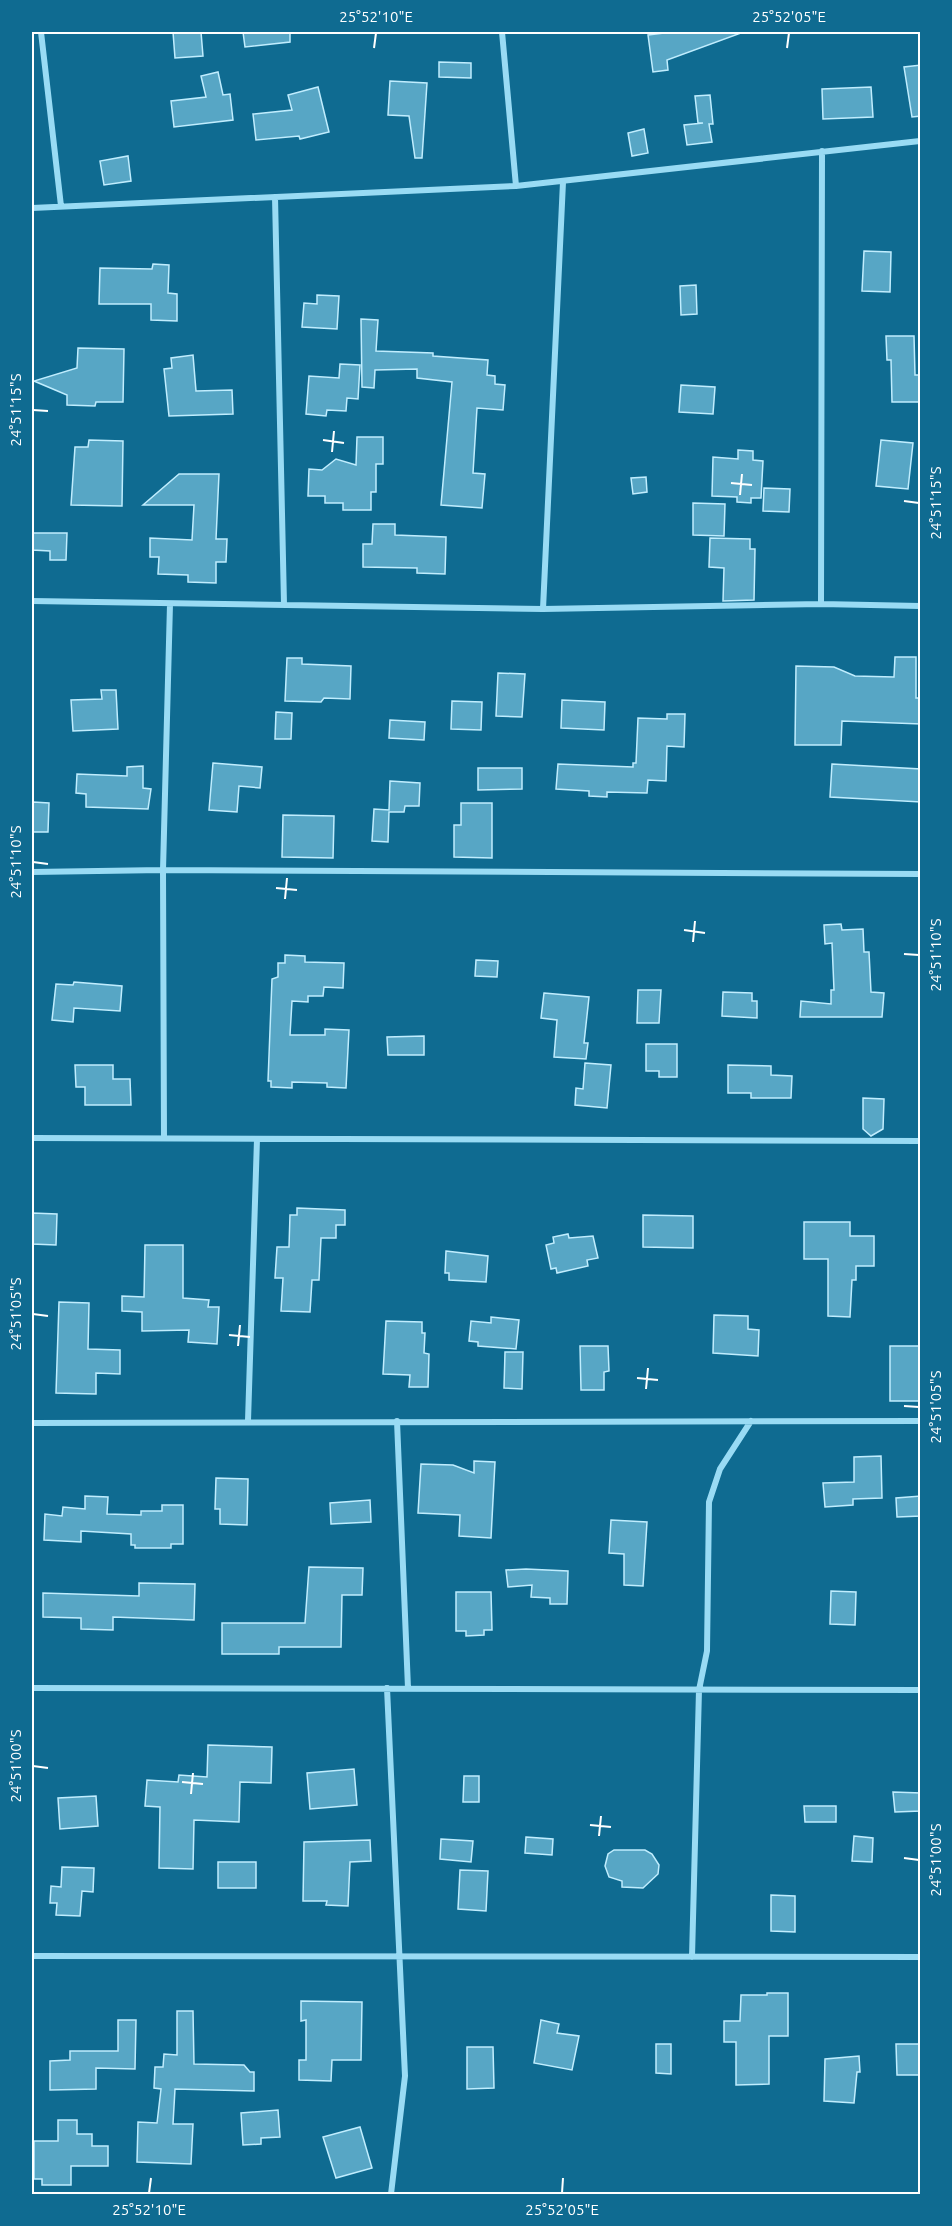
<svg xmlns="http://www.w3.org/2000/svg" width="952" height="2226" font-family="Ubuntu,sans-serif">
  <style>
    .building { fill: #57a6c5; stroke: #c0edfe; stroke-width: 1.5 }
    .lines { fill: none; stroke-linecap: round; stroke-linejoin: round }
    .minor { stroke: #99dbf4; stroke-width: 6 }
    .ticks { fill: none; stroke: #fff; stroke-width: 2 }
    .neatline { fill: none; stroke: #fff; stroke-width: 2 }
    .ticks-label { font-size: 15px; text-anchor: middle; fill: #fff }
  </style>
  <rect width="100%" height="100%" fill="#0f6b91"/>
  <path class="building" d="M 173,32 L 201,32 L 203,56 L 175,58 Z
    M 243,32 L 290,32 L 290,42 L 245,47 Z
    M 672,32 L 740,32 L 741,33 L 667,60 L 668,70 L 653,72 L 648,35 Z
    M 439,62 L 471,63 L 471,78 L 439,77 Z
    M 921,65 L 921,116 L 912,117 L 904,67 Z
    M 218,72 L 223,95 L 230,94 L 233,120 L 174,127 L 171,101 L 206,97 L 201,76 Z
    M 390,81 L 427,83 L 422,158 L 415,158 L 409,116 L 388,115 Z
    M 318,87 L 329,132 L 300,139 L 299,136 L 256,140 L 253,114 L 292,110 L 288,95 Z
    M 871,87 L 873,117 L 823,119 L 822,89 Z
    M 710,95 L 713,124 L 709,124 L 712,142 L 687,145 L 684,125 L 703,123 L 698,123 L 695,96 Z
    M 644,129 L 648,153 L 632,156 L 628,133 Z
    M 128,156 L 131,181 L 104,185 L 100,161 Z
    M 864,251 L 891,252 L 890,292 L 862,291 Z
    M 153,264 L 169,265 L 168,293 L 177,294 L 177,321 L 151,320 L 151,304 L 99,304 L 100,268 L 152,269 Z
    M 696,285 L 697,314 L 681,315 L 680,286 Z
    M 317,295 L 339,296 L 337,329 L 302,327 L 304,303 L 317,304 Z
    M 361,319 L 378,320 L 376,351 L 433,353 L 433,356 L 488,360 L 487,375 L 495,376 L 495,384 L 505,385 L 503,410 L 477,408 L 473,473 L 485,474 L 482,508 L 441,505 L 452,382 L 417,378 L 417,369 L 375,370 L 374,388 L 362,387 Z
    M 886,336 L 914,336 L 915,375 L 921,375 L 921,402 L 892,402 L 891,360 L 887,360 Z
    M 78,348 L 124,349 L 123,402 L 96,402 L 95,406 L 67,405 L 67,395 L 34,381 L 77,368 Z
    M 193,355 L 196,391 L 232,390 L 233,414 L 169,416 L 164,369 L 172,368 L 171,358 Z
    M 340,364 L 360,365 L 358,399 L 347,398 L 346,411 L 327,410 L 326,416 L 306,414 L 309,376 L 339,378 Z
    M 681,385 L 715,387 L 713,414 L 679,412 Z
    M 357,437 L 383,437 L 383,464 L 376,464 L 376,492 L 371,492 L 371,510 L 343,510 L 343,503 L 325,503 L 325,496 L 308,496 L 309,469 L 322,470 L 336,459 L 356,465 Z
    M 89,440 L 123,441 L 122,506 L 71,505 L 75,447 L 88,447 Z
    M 881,440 L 913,443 L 908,489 L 876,486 Z
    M 738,450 L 753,451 L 753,460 L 763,461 L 761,498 L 751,498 L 751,503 L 737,502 L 737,497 L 712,496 L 713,457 L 738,459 Z
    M 179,474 L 219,474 L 216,539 L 227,539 L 226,562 L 216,562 L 216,583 L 188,582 L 188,575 L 158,574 L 159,557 L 150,557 L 150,538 L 192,540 L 194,505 L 143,505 Z
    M 646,477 L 647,492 L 633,494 L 631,478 Z
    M 764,488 L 790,489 L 789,512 L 763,511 Z
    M 693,503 L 725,504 L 724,536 L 693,535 Z
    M 373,524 L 395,524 L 395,535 L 446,537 L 445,574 L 417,573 L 417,568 L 363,567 L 363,544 L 372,544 Z
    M 32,533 L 67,533 L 66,560 L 50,560 L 50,551 L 32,550 Z
    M 710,538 L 750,539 L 750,549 L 755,549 L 754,600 L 723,601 L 724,568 L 709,567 Z
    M 895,657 L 916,657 L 916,698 L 921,698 L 921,724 L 842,721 L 841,745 L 795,745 L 796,666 L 834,667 L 855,676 L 894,677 Z
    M 287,658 L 302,658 L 302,664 L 351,666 L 350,699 L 324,698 L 321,702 L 285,701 Z
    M 498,673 L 525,674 L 522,717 L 496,716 Z
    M 101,690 L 116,690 L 118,729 L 73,731 L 71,700 L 102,699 Z
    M 562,700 L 605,702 L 604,730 L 561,728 Z
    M 452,701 L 482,702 L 481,730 L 451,729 Z
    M 276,712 L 292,713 L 291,739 L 275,739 Z
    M 667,714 L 685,714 L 684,747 L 667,746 L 666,781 L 648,780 L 647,793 L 607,792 L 607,797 L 589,796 L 589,791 L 556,789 L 558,764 L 633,767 L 633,763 L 636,763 L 638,718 L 667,719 Z
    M 390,720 L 425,722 L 424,740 L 389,738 Z
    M 213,763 L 262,767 L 260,788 L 239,786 L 237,812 L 209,810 Z
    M 832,764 L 921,769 L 921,802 L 830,797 Z
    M 143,766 L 143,788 L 151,789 L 148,809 L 86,807 L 86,794 L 76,793 L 77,774 L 127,776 L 127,767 Z
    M 478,768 L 522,768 L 522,789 L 478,790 Z
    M 390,781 L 420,783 L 419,806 L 405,806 L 404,812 L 389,812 L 388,842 L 372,841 L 374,809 L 389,810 Z
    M 33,802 L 49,803 L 48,832 L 32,832 Z
    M 461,803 L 492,803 L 492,858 L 454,857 L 454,825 L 461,825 Z
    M 283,815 L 334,816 L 333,858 L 282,857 Z
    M 841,924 L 842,930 L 863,929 L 864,952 L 869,952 L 871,992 L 884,993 L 882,1017 L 800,1017 L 801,1001 L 831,1004 L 831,990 L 834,990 L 832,943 L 825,944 L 824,925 Z
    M 285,955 L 305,956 L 305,962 L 344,963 L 343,988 L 324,987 L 323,996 L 308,996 L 308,1002 L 292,1001 L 290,1035 L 325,1035 L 325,1029 L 349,1030 L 346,1088 L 327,1087 L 327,1083 L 292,1082 L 292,1088 L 271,1087 L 271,1081 L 268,1081 L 272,979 L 278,977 L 278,963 L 285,963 Z
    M 476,960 L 498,961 L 497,977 L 475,976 Z
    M 74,982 L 122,986 L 120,1011 L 74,1008 L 73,1022 L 52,1020 L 56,984 L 73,985 Z
    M 638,990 L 661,990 L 659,1023 L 637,1023 Z
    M 723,992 L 752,993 L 752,1001 L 757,1001 L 757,1018 L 722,1016 Z
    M 544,993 L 589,997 L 584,1043 L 588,1043 L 586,1059 L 554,1057 L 557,1020 L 541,1018 Z
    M 424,1036 L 424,1055 L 388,1055 L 387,1037 Z
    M 646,1044 L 677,1044 L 677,1077 L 659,1077 L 659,1071 L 646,1071 Z
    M 585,1063 L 611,1065 L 607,1108 L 575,1105 L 576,1088 L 583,1089 Z
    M 75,1065 L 113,1065 L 113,1079 L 130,1079 L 131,1105 L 85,1105 L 85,1087 L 76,1087 Z
    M 728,1065 L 771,1066 L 771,1075 L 792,1076 L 791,1098 L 751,1098 L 751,1093 L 728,1093 Z
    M 863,1098 L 884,1099 L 883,1129 L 871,1136 L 863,1129 Z
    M 297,1208 L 345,1210 L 345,1225 L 336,1225 L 336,1238 L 321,1238 L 319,1280 L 312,1280 L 310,1312 L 281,1311 L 283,1278 L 275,1278 L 277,1247 L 289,1247 L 290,1215 L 297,1215 Z
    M 32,1213 L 57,1214 L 56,1245 L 32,1244 Z
    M 643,1215 L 693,1216 L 693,1248 L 643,1247 Z
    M 804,1222 L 850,1222 L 850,1236 L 874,1236 L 874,1266 L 856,1266 L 856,1280 L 852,1280 L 850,1317 L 828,1316 L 828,1259 L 804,1259 Z
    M 568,1234 L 569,1238 L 593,1236 L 598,1258 L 587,1260 L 588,1266 L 557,1273 L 556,1268 L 551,1269 L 546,1245 L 554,1243 L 553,1237 Z
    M 145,1245 L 183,1245 L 183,1298 L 209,1300 L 208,1307 L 219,1307 L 217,1344 L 188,1342 L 189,1330 L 142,1331 L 142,1312 L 122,1311 L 122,1296 L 144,1297 Z
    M 446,1251 L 488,1256 L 486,1282 L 449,1280 L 449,1273 L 445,1273 Z
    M 59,1302 L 89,1303 L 88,1349 L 120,1350 L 120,1374 L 96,1373 L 96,1394 L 56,1393 Z
    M 714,1315 L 748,1316 L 748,1329 L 759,1330 L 758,1356 L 713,1353 Z
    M 491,1317 L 519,1320 L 516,1349 L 478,1346 L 478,1342 L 469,1341 L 471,1321 L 491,1323 Z
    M 386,1321 L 422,1322 L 422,1333 L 425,1333 L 424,1353 L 429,1354 L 428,1387 L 409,1387 L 410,1375 L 383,1374 Z
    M 580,1346 L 608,1346 L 609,1371 L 604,1372 L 604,1390 L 581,1390 Z
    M 890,1346 L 921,1346 L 921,1401 L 890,1401 Z
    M 505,1352 L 523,1352 L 522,1389 L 504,1388 Z
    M 881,1456 L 882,1498 L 853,1499 L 853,1505 L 825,1507 L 823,1483 L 854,1482 L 854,1457 Z
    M 474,1461 L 495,1462 L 491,1538 L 459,1536 L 460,1515 L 418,1513 L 421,1464 L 453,1465 L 474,1473 Z
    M 216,1478 L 248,1479 L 247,1525 L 220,1524 L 220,1509 L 215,1509 Z
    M 85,1496 L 108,1497 L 107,1514 L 141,1515 L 141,1511 L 162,1511 L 162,1505 L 183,1505 L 183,1544 L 171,1544 L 171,1548 L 135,1548 L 135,1545 L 131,1545 L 131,1534 L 81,1531 L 81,1542 L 44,1540 L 45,1514 L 62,1516 L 63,1507 L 85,1509 Z
    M 921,1496 L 921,1516 L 897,1517 L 896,1498 Z
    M 370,1500 L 371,1522 L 331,1524 L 330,1503 Z
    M 611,1520 L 647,1522 L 643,1586 L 624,1585 L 624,1554 L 609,1553 Z
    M 309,1567 L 363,1568 L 362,1595 L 342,1595 L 341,1647 L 279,1647 L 279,1654 L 222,1654 L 222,1623 L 305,1623 Z
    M 526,1569 L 568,1571 L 567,1604 L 550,1604 L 550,1598 L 531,1597 L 532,1585 L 508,1587 L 506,1570 Z
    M 139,1583 L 195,1584 L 194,1620 L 113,1617 L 113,1630 L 81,1629 L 81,1618 L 43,1617 L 43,1593 L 139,1596 Z
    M 831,1591 L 856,1592 L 855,1625 L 830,1624 Z
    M 456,1592 L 491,1592 L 492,1630 L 484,1630 L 484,1635 L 466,1636 L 466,1631 L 456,1631 Z
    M 208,1745 L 272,1747 L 271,1783 L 240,1782 L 239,1822 L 194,1820 L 193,1869 L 159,1868 L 160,1807 L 145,1806 L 147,1780 L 178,1782 L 179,1775 L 207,1777 Z
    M 354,1769 L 357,1805 L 310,1809 L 307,1773 Z
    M 464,1776 L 479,1776 L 479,1802 L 463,1802 Z
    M 893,1792 L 921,1793 L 921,1811 L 895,1812 Z
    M 96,1796 L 98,1826 L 60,1829 L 58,1798 Z
    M 804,1806 L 836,1806 L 836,1822 L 805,1822 Z
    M 854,1836 L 873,1838 L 872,1862 L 852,1861 Z
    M 526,1837 L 553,1839 L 552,1855 L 525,1853 Z
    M 441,1839 L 473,1841 L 471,1862 L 440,1859 Z
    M 370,1840 L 371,1861 L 350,1862 L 348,1906 L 326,1905 L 327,1901 L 303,1901 L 304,1842 Z
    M 614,1850 L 645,1850 L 652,1854 L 659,1865 L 658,1874 L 643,1888 L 622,1887 L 622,1881 L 609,1877 L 605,1866 L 608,1854 Z
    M 218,1862 L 256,1862 L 256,1888 L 218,1888 Z
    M 62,1867 L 94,1868 L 93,1892 L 82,1891 L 80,1916 L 56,1915 L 57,1903 L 50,1903 L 51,1886 L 61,1887 Z
    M 460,1870 L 488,1871 L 486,1911 L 458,1909 Z
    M 771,1895 L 795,1896 L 795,1932 L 771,1931 Z
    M 767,1993 L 788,1993 L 788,2036 L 769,2036 L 769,2084 L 736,2085 L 736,2042 L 724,2042 L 724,2021 L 740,2021 L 741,1995 L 767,1995 Z
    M 301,2001 L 362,2002 L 361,2060 L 332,2060 L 331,2081 L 299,2080 L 299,2060 L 306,2060 L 306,2020 L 301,2021 Z
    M 177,2011 L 193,2011 L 194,2064 L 244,2065 L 250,2072 L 254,2072 L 254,2091 L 175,2089 L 173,2124 L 193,2124 L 191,2164 L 137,2162 L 138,2122 L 157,2123 L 161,2089 L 154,2088 L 155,2067 L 163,2067 L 164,2054 L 177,2055 Z
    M 118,2020 L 136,2020 L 135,2069 L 96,2068 L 96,2089 L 50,2090 L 50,2061 L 70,2060 L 70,2051 L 118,2051 Z
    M 541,2020 L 559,2024 L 557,2033 L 579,2036 L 572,2070 L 534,2063 Z
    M 656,2044 L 671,2044 L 671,2074 L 656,2073 Z
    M 896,2044 L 921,2044 L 921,2075 L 897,2075 Z
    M 467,2047 L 493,2047 L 494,2088 L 467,2089 Z
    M 859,2056 L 860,2072 L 857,2072 L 854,2103 L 824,2101 L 825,2059 Z
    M 278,2110 L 280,2137 L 261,2138 L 261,2144 L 243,2145 L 241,2113 Z
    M 58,2120 L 77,2120 L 77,2134 L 92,2134 L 92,2146 L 108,2146 L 108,2166 L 71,2166 L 71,2185 L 42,2185 L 42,2179 L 34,2179 L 34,2141 L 58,2141 Z
    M 360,2127 L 372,2168 L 336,2178 L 323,2137 Z"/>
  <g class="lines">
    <path class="minor" d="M 41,32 L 61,206
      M 502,32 L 516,186
      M 275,197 L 284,604
      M 32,208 L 516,186 L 920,141
      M 32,601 L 543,609 L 821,604 L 920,606
      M 821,604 L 822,151
      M 543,609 L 563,182
      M 32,872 L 163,870 L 920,874
      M 32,1138 L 920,1141
      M 164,1138 L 163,870 L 170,604
      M 248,1421 L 257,1139
      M 397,1421 L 408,1688
      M 32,1423 L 920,1421
      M 32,1688 L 920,1690
      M 387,1688 L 405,2076 L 391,2194
      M 32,1956 L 920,1957
      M 692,1957 L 699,1690 L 707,1651 L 709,1502 L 720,1469 L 751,1421"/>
  </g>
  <path class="ticks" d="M 374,48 L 376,33M 787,48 L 789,33M 33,410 L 48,411M 323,440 L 344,443M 332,452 L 334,431M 731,483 L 752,485M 740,495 L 742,474M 904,501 L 919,503M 33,862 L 48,864M 276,888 L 297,890M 285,899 L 287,878M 684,930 L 705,933M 693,942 L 695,921M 904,954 L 919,955M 33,1314 L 48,1316M 229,1335 L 250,1337M 238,1346 L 240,1325M 637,1378 L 658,1380M 646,1389 L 648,1368M 904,1406 L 919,1407M 33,1766 L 48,1768M 182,1782 L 203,1784M 191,1794 L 193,1773M 590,1825 L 611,1827M 599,1836 L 601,1816M 904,1858 L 919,1860M 149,2193 L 151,2178M 562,2193 L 563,2178"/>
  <rect width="952" height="2226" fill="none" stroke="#0f6b91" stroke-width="66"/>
  <rect x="33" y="33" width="886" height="2160" class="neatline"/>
  <g class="ticks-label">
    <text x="376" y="22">25°52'10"E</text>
    <text x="789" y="22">25°52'05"E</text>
    <text transform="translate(16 410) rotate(-90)" y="5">24°51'15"S</text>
    <text transform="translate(936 503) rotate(-90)" y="5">24°51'15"S</text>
    <text transform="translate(16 862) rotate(-90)" y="5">24°51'10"S</text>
    <text transform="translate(936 955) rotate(-90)" y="5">24°51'10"S</text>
    <text transform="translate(16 1314) rotate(-90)" y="5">24°51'05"S</text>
    <text transform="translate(936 1407) rotate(-90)" y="5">24°51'05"S</text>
    <text transform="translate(16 1766) rotate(-90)" y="5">24°51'00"S</text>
    <text transform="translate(936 1860) rotate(-90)" y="5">24°51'00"S</text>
    <text x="149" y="2215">25°52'10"E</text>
    <text x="562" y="2215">25°52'05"E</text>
  </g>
</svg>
